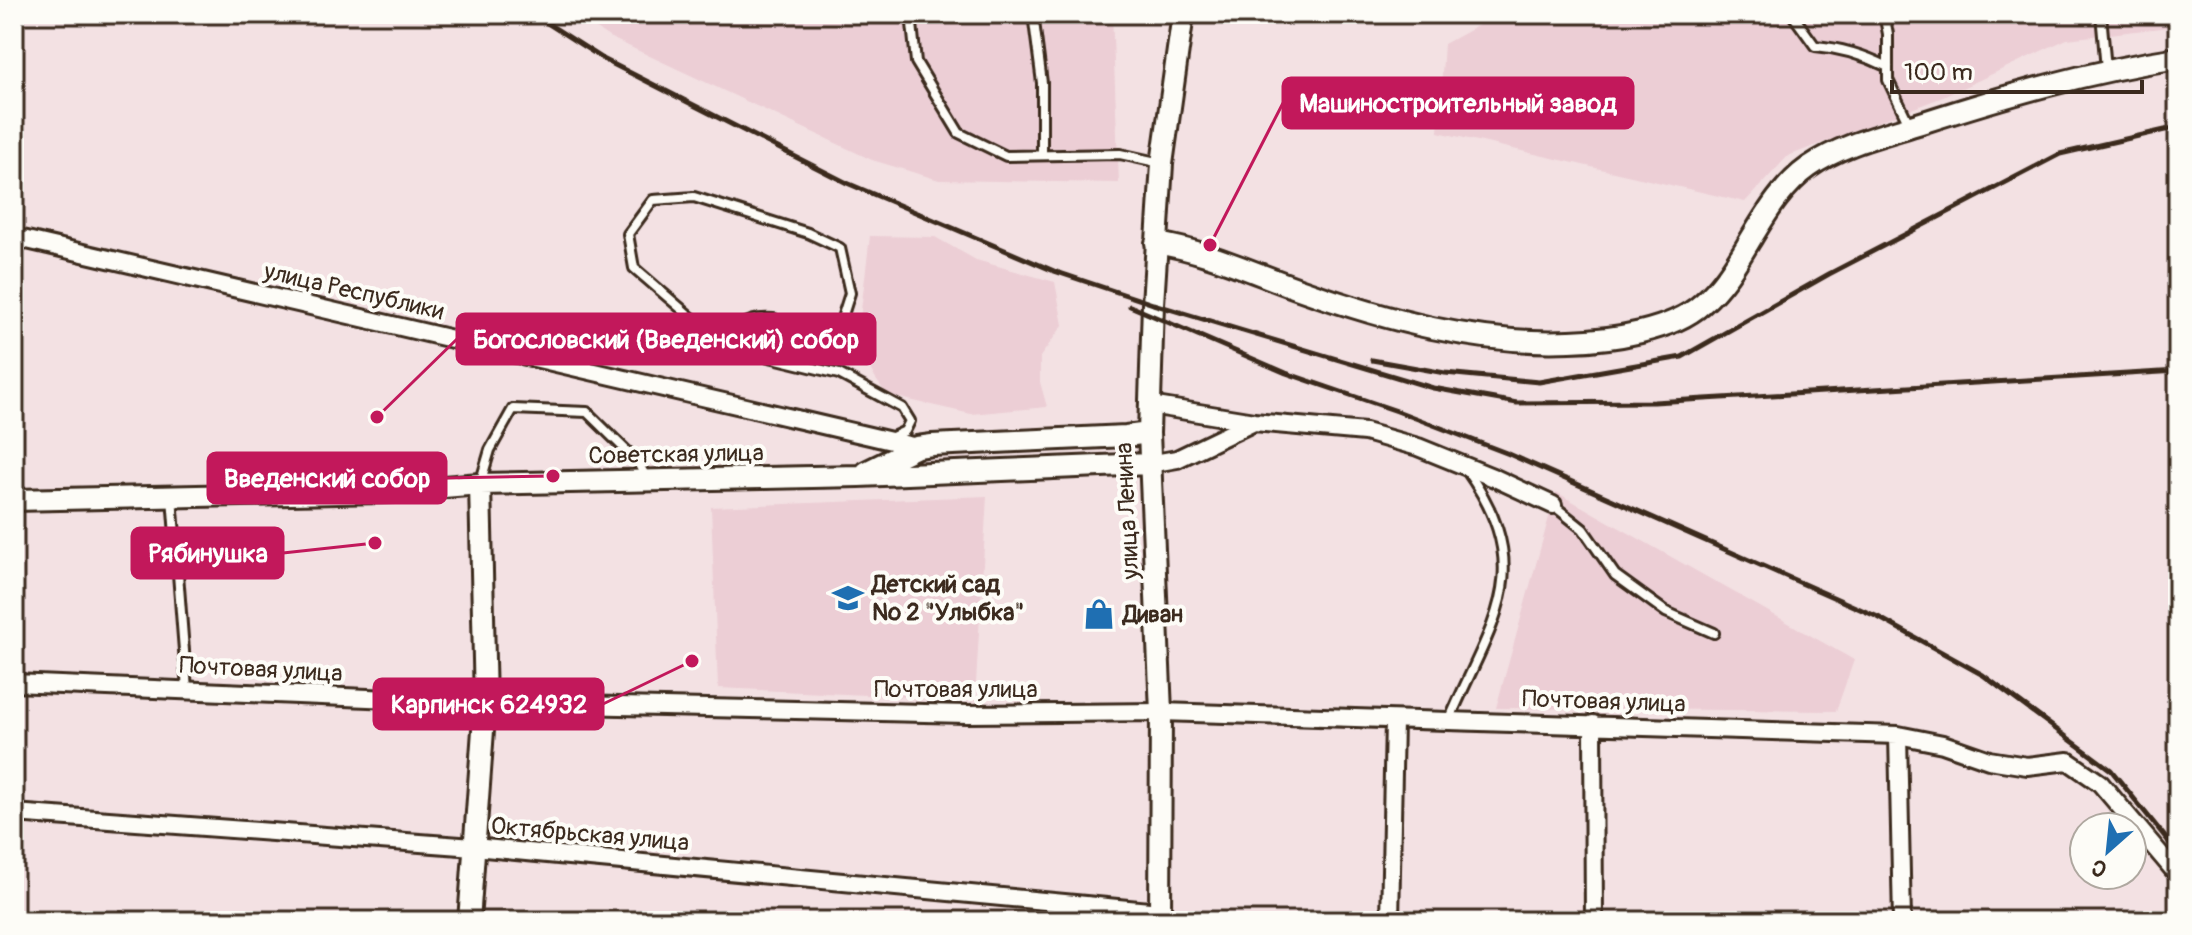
<svg xmlns="http://www.w3.org/2000/svg" width="2192" height="935" font-family="Pangolin,sans-serif">
  <style>
    .built { fill: #ecced5 }
    .lines { fill: none; stroke-linecap: round; stroke-linejoin: round }
    .service-casing { stroke: #3b2a1e; stroke-width: 14 }
    .minor-casing { stroke: #3b2a1e; stroke-width: 22 }
    .tertiary-casing { stroke: #3b2a1e; stroke-width: 26 }
    .service { stroke: #fdfcf7; stroke-width: 8 }
    .minor { stroke: #fdfcf7; stroke-width: 16 }
    .tertiary { stroke: #fdfcf7; stroke-width: 20 }
    .rail { stroke: #3b2a1e; stroke-width: 5 }
    .labels { text-anchor: middle; stroke-width: 8; stroke-linejoin: round; paint-order: stroke }
    .street-label { font-size: 24px; fill: #3b2a1e; stroke: #fdfcf7 }
    .poi-label { font-size: 24px; font-weight: bold; fill: #3b2a1e; stroke: #fdfcf7; text-anchor: start }
    .leader { fill: none; stroke: #c2185b; stroke-width: 3 }
    .callout-dot { fill: #c2185b; stroke: #fdfcf7; stroke-width: 3 }
    .callout { fill: #c2185b; stroke: #c2185b; stroke-width: 3 }
    .callout-label { font-size: 26px; text-anchor: middle; font-weight: bold; fill: #fff }
  </style>
  <rect width="100%" height="100%" fill="#f3e1e3"/>
  <filter id="ink" filterUnits="userSpaceOnUse"><feTurbulence type="fractalNoise" baseFrequency=".0125" numOctaves="2"/><feDisplacementMap in="SourceGraphic" scale="16" xChannelSelector="R" yChannelSelector="G"/><feConvolveMatrix kernelMatrix="1 2 1 2 8 2 1 2 1" color-interpolation-filters="sRGB"/></filter>
  <g filter="url(#ink)">
    <path class="built" d="M 574,14 L 1112,14 L 1119,183 L 939,180 L 872,160 L 609,37 Z
      M 1499,14 L 2178,14 L 2178,26 L 2067,39 L 1943,97 L 1788,156 L 1745,202 L 1438,132 L 1444,44 Z
      M 870,236 L 935,237 L 976,260 L 1055,282 L 1063,325 L 1040,357 L 1040,382 L 1047,407 L 971,414 L 887,395 L 875,378 L 857,343 Z
      M 1556,492 L 1854,660 L 1836,711 L 1496,708 Z
      M 987,496 L 975,700 L 718,688 L 711,507 Z"/>
    <g class="lines">
      <defs>
        <path id="service" d="M 911,14 L 916,62 L 959,133 L 1006,156 L 1120,154 L 1161,163
          M 1033,14 L 1042,83 L 1042,155
          M 1792,14 L 1815,46 C 1842,48 1864,55 1888,67
          M 1884,14 L 1888,34 L 1888,80 L 1910,126
          M 2101,14 L 2106,69
          M 843,315 L 850,293 L 840,248 L 808,233 L 694,197 L 653,200 L 628,234 L 634,268 L 713,336 L 761,355 L 839,374 L 902,408 L 910,421 L 905,431 L 890,438
          M 732,343 C 744,321 748,318 774,319
          M 480,484 L 490,450 L 513,409 L 587,412 L 637,461 L 647,479
          M 172,497 L 187,689
          M 1553,505 L 1583,529 L 1615,575 L 1666,612 L 1714,633
          M 1449,721 C 1490,623 1539,573 1467,471"/>
        <path id="minor" d="M 14,237 L 917,447
          M 1150,405 L 1254,422 L 1365,432 L 1418,447 L 1497,479 L 1553,505
          M 1149,464 L 1177,459 L 1254,422
          M 14,683 L 485,703 L 967,714 L 1161,712 L 1898,735 L 1943,744 L 1989,760 L 2027,766 L 2068,761 L 2100,783 L 2178,875
          M 1593,724 L 1594,921
          M 1898,735 L 1902,921
          M 14,813 L 474,847 L 1160,912
          M 1390,921 L 1394,721"/>
        <path id="tertiary" d="M 1156,243 C 1207,251 1251,272 1299,289 C 1386,320 1478,345 1570,341 C 1610,340 1672,331 1702,304 C 1722,287 1736,264 1749,242 C 1766,214 1782,186 1809,167 C 1842,144 1883,135 1921,123 C 2005,96 2090,71 2178,58
          M 866,472 L 917,447 L 932,445 L 1126,436 L 1149,433
          M 14,500 L 383,492 L 480,484 L 859,476 L 1149,464
          M 469,921 L 485,703 L 480,484
          M 1160,921 L 1161,712 L 1149,433 L 1153,304 L 1162,164 L 1183,14"/>
      </defs>
      <use href="#service" class="service-casing"/>
      <use href="#minor" class="minor-casing"/>
      <use href="#tertiary" class="tertiary-casing"/>
      <use href="#service" class="service"/>
      <use href="#minor" class="minor"/>
      <use href="#tertiary" class="tertiary"/>
      <path class="rail" d="M 533,14 L 605,60 L 847,183 L 1054,271 L 1153,304 L 1433,388 L 1517,403 L 1654,402 L 2178,371
        M 1130,306 L 1286,373 L 1397,411 L 1509,454 L 1878,617 L 1983,675 L 2111,770 L 2178,853
        M 1372,360 L 1445,373 L 1539,382 L 1682,357 L 1829,274 L 2060,154 L 2178,127"/>
    </g>
  </g>
  <defs>
    <symbol id="school-bare" viewBox="-9 -9 18 18"><path d="M0-5L7-2L0 1L-7-2ZM-4 1L0 2.5L4 1V4Q0 6-4 4Z" fill="#1f6fb2" stroke="#fdfcf7" stroke-width="2.5" paint-order="stroke"/></symbol>
    <symbol id="shop-bare" viewBox="-9 -9 18 18"><path d="M-5-2.5h2.3a2.7 3.5 0 0 1 5.4 0H5L5.5 6h-11ZM-1.5-2.5h3a1.5 2.3 0 0 0-3 0Z" fill="#1f6fb2" stroke="#fdfcf7" stroke-width="2.5" paint-order="stroke"/></symbol>
  </defs>
  <g fill-rule="evenodd">
    <use href="#school-bare" x="826" y="576" width="44" height="44"/>
    <use href="#shop-bare" x="1077" y="592" width="44" height="44"/>
  </g>
  <g class="labels">
    <g class="street-label">
      <text transform="translate(354 291) rotate(13)" y="8">улица Республики</text>
      <text transform="translate(676 454) rotate(-1)" y="8">Советская улица</text>
      <text transform="translate(1127 511) rotate(-93)" y="8">улица Ленина</text>
      <text transform="translate(261 669) rotate(3)" y="8">Почтовая улица</text>
      <text x="956" y="697">Почтовая улица</text>
      <text transform="translate(1604 701) rotate(2)" y="8">Почтовая улица</text>
      <text transform="translate(590 834) rotate(5)" y="8">Октябрьская улица</text>
    </g>
    <g class="poi-label">
      <text x="872" y="592">Детский сад<tspan x="872" dy="28">№ 2 "Улыбка"</tspan></text>
      <text x="1123" y="622">Диван</text>
    </g>
  </g>
  <path class="leader" d="M1210 245L1283 103M377 417L457 339M553 476L446 478M375 543L283 553M692 661L603 704"/>
  <g class="callout-dot">
    <circle cx="1210" cy="245" r="8"/>
    <circle cx="377" cy="417" r="8"/>
    <circle cx="553" cy="476" r="8"/>
    <circle cx="375" cy="543" r="8"/>
    <circle cx="692" cy="661" r="8"/>
  </g>
  <g class="callout">
    <rect x="1283" y="78" width="350" height="50" rx="8"/>
    <rect x="457" y="314" width="418" height="50" rx="8"/>
    <rect x="208" y="453" width="238" height="50" rx="8"/>
    <rect x="132" y="528" width="151" height="50" rx="8"/>
    <rect x="374" y="679" width="229" height="50" rx="8"/>
  </g>
  <g class="callout-label">
    <text x="1458" y="112">Машиностроительный завод</text>
    <text x="666" y="348">Богословский (Введенский) собор</text>
    <text x="327" y="487">Введенский собор</text>
    <text x="208" y="562">Рябинушка</text>
    <text x="489" y="713">Карпинск 624932</text>
  </g>
  <rect width="2192" height="935" fill="none" stroke="#fdfcf7" stroke-width="48"/>
  <rect x="24" y="24" width="2144" height="887" fill="none" stroke="#3b2a1e" stroke-width="3" filter="url(#ink)"/>
  <g transform="translate(2108 851) rotate(207)"><circle r="38" fill="#fdfcf7" stroke="#afa8a0" stroke-width="2"/>
  <path d="M0-6L14 30L0 20L-14 30Z" fill="#1f6fb2"/>
  <text y="-12" font-size="22" font-weight="bold" text-anchor="middle" fill="#3b2a1e">С</text>
  </g>
  <path d="M1892 80v12h250v-12" fill="none" stroke="#3b2a1e" stroke-width="4"/>
  <text x="1904" y="80" font-size="24" fill="#3b2a1e" stroke="#fdfcf7" stroke-width="6" paint-order="stroke">100 m</text>
</svg>
